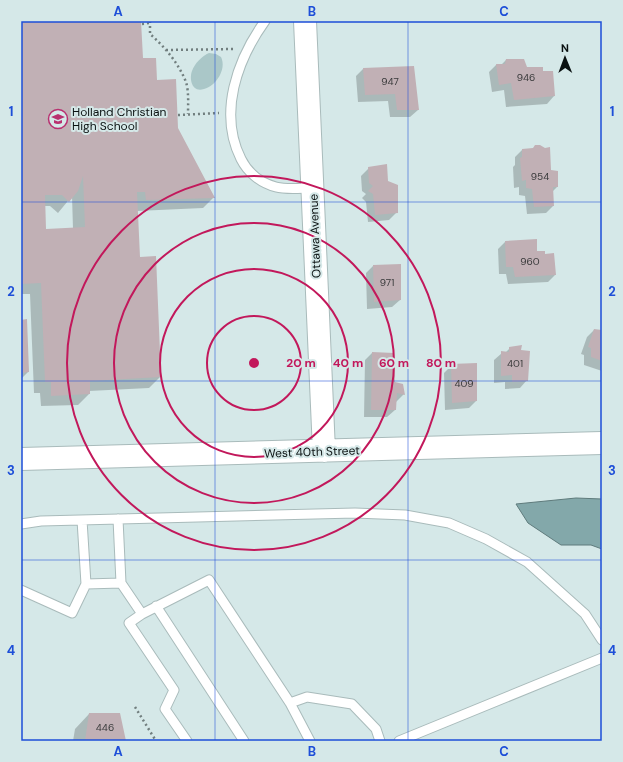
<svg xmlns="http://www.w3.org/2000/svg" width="623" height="762" font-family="'DM Sans',sans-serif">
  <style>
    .green { fill: #aac7c8 }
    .water { fill: #83a8aa; stroke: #5f7b7c }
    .shadow { fill: #0003; fill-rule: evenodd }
    .building { fill: #c1b0b5; fill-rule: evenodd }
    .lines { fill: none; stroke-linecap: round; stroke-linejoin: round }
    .lane-casing { stroke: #a9bbbb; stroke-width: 11 }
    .secondary-casing { stroke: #a9bbbb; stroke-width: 24 }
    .path { stroke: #717e7e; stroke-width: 2.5; stroke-dasharray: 2 3; stroke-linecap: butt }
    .lane { stroke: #fff; stroke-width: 9 }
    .secondary { stroke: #fff; stroke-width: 22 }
    .grid { fill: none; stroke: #1d4ed8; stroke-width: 1; stroke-opacity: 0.55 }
    .ring { fill: none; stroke: #c2185b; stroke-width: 2 }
    .labels { text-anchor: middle; stroke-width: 4; stroke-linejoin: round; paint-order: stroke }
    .number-label { font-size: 10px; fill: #38393a }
    .poi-label { font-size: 12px; fill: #0a1111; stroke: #d5e8e8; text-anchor: start }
    .street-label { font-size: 12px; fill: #0a1111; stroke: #d5e8e8 }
    .centre { fill: #c2185b; stroke: #d5e8e8; stroke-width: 2 }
    .ring-label { font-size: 12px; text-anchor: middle; font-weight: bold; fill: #c2185b; stroke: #d5e8e8; stroke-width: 4; stroke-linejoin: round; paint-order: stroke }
    .neatline { fill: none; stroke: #1d4ed8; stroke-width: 1.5 }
    .grid-label { font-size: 13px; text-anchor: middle; font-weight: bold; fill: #1d4ed8 }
  </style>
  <rect width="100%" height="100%" fill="#d5e8e8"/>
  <path class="green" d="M 209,53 L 216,54 L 221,57 C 227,69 216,86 204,89 C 192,93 189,79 192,71 C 195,63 202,56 209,53 Z"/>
  <path class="water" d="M 576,498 L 602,499 L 602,549 L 591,545 L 561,545 L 528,523 L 516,504 Z"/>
  <path class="shadow" d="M 21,21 L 140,21 L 142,59 L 156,81 L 177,128 L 214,197 L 203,208 L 137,211 L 139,258 L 160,377 L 149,388 L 89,391 L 89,394 L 78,405 L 41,406 L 40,393 L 34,393 L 30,294 L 21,294 ZM 72,196 L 73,229 L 45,230 L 44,206 L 50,206 L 58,213 Z
    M 506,60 L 526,68 L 542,72 L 552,72 L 554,96 L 547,104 L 506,107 L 504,90 L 492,92 L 489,72 L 496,65 L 501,65 Z
    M 363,69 L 418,110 L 410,117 L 390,117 L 388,101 L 358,102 L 356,76 Z
    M 522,150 L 550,171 L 557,187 L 552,192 L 553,206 L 546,213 L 527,214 L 525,196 L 519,195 L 519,187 L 514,188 L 513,167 L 515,165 L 515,157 Z
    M 369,168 L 387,182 L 397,212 L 389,220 L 368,222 L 366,202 L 362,198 L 366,194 L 362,191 L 361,176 Z
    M 505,242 L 555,275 L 548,282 L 508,284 L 506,274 L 499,274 L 498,249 Z
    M 373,266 L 400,300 L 392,307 L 367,309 L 366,273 Z
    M 21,321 L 28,372 L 21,379 Z
    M 594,330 L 602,332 L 602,371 L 584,365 L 584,355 L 581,354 L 587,337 Z
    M 510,348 L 520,351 L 527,380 L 520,388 L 505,389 L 505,382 L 494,383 L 494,360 L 502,353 L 505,353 Z
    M 372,353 L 404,394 L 396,402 L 395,410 L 387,417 L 364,417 L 365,360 Z
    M 452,365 L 476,401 L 469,408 L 445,410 L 444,373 Z
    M 89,714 L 125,741 L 73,741 L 75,729 Z"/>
  <path class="building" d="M 21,21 L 141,21 L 143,58 L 156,58 L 157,80 L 176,79 L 178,128 L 215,198 L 146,200 L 145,192 L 137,192 L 140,257 L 156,256 L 161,377 L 90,381 L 90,394 L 51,396 L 51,382 L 45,382 L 41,283 L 21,284 ZM 83,176 L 85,227 L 46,229 L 45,195 L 62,195 L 69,202 L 78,191 Z
    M 506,59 L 524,59 L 527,67 L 543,67 L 543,71 L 553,71 L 555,96 L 514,100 L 511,83 L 499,85 L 496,64 L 505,64 Z
    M 414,66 L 419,110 L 397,110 L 395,94 L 365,95 L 363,68 Z
    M 535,145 L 540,145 L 545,148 L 550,147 L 551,170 L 558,171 L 558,187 L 553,187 L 554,206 L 534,207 L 532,189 L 526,188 L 526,180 L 522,181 L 520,158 L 522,157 L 522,149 L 533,148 Z
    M 387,164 L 388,181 L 398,185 L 398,213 L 375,215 L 373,194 L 368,191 L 373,186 L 369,183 L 368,167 Z
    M 537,239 L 537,251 L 545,251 L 545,254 L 554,253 L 556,275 L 515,277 L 513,267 L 506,267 L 505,241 Z
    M 401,264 L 401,300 L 374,302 L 373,265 Z
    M 27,319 L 29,372 L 21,373 L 21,320 Z
    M 594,329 L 602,330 L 602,361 L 591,357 L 591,348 L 588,347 Z
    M 522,345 L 521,350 L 530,351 L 528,381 L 512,382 L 512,375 L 501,376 L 501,351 L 509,352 L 509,347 Z
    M 372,352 L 394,353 L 395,382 L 403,384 L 405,395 L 397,393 L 396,410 L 371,410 Z
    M 477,363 L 477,401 L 452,403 L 451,364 Z
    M 89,713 L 120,713 L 126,741 L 85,741 Z"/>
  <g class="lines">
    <defs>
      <path id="lane" d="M 265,21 C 237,60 218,113 241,159 C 248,173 261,183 276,187 C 287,190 301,188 313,188
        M 118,519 L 121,583
        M 82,520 L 86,584
        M 21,524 L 41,521 L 355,513 L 405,515 L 449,523 L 486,539 L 527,562 L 585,614 L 602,640
        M 21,590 L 72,613 L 86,584 L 121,583 L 142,614 L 209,580 L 290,703 L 307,697 L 352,704 L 376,729 L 380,741
        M 156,606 L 244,741
        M 142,614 L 129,623 L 174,690 L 165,709 L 187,741
        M 290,703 L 310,741
        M 399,741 L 602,658"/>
      <path id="secondary" d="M 305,21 L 324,451
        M 21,459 L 602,443"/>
    </defs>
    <use href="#lane" class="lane-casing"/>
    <use href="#secondary" class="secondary-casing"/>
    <path class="path" d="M 150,21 L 150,34 C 165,47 179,64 186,82 C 189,92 188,105 188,114
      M 142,24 L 150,23
      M 166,50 L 234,49 L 234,50
      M 178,115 L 219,113
      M 135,707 L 156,741"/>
    <use href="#lane" class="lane"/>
    <use href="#secondary" class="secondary"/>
  </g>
  <path class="grid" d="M 215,21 L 215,741M 408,21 L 408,741M 21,202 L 602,202M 21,381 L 602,381M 21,560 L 602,560"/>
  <g class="ring">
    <circle cx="254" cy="363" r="47"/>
    <circle cx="254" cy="363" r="94"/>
    <circle cx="254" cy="363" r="140"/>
    <circle cx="254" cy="363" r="187"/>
  </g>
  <defs>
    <symbol id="school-ring" viewBox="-11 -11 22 22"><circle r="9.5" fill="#d5e8e8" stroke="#b93070" stroke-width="1.5"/><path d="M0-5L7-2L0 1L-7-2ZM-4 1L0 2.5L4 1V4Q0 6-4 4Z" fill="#b93070"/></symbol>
  </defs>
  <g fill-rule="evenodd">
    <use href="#school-ring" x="47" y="108" width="22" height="22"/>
  </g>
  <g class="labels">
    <g class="number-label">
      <text x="526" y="81">946</text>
      <text x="390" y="85">947</text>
      <text x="540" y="180">954</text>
      <text x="530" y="265">960</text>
      <text x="387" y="286">971</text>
      <text x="515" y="367">401</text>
      <text x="464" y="387">409</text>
      <text x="105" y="731">446</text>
    </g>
    <g class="poi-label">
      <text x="72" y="116">Holland Christian<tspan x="72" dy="14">High School</tspan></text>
    </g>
    <g class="street-label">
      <text transform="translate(315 236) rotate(-92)" y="4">Ottawa Avenue</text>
      <text transform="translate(312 452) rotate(-2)" y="4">West 40th Street</text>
    </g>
  </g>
  <circle cx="254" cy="363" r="6" class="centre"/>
  <g class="ring-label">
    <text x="301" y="367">20 m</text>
    <text x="348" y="367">40 m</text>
    <text x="394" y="367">60 m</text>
    <text x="441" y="367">80 m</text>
  </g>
  <rect width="623" height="762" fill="none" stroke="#d5e8e8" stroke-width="44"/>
  <g transform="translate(565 58) rotate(359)" stroke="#d5e8e8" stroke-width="3" paint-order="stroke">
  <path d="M0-3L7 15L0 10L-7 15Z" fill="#0a1111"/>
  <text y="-6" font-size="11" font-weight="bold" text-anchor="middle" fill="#0a1111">N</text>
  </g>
  <rect x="22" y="22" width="579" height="718" class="neatline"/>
  <g class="grid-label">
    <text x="118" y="16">A</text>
    <text x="312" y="16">B</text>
    <text x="504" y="16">C</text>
    <text x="11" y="116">1</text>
    <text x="612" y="116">1</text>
    <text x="11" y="296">2</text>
    <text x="612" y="296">2</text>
    <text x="11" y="475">3</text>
    <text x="612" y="475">3</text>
    <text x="11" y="655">4</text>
    <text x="612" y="655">4</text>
    <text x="118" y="756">A</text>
    <text x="312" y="756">B</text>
    <text x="504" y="756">C</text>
  </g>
</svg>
